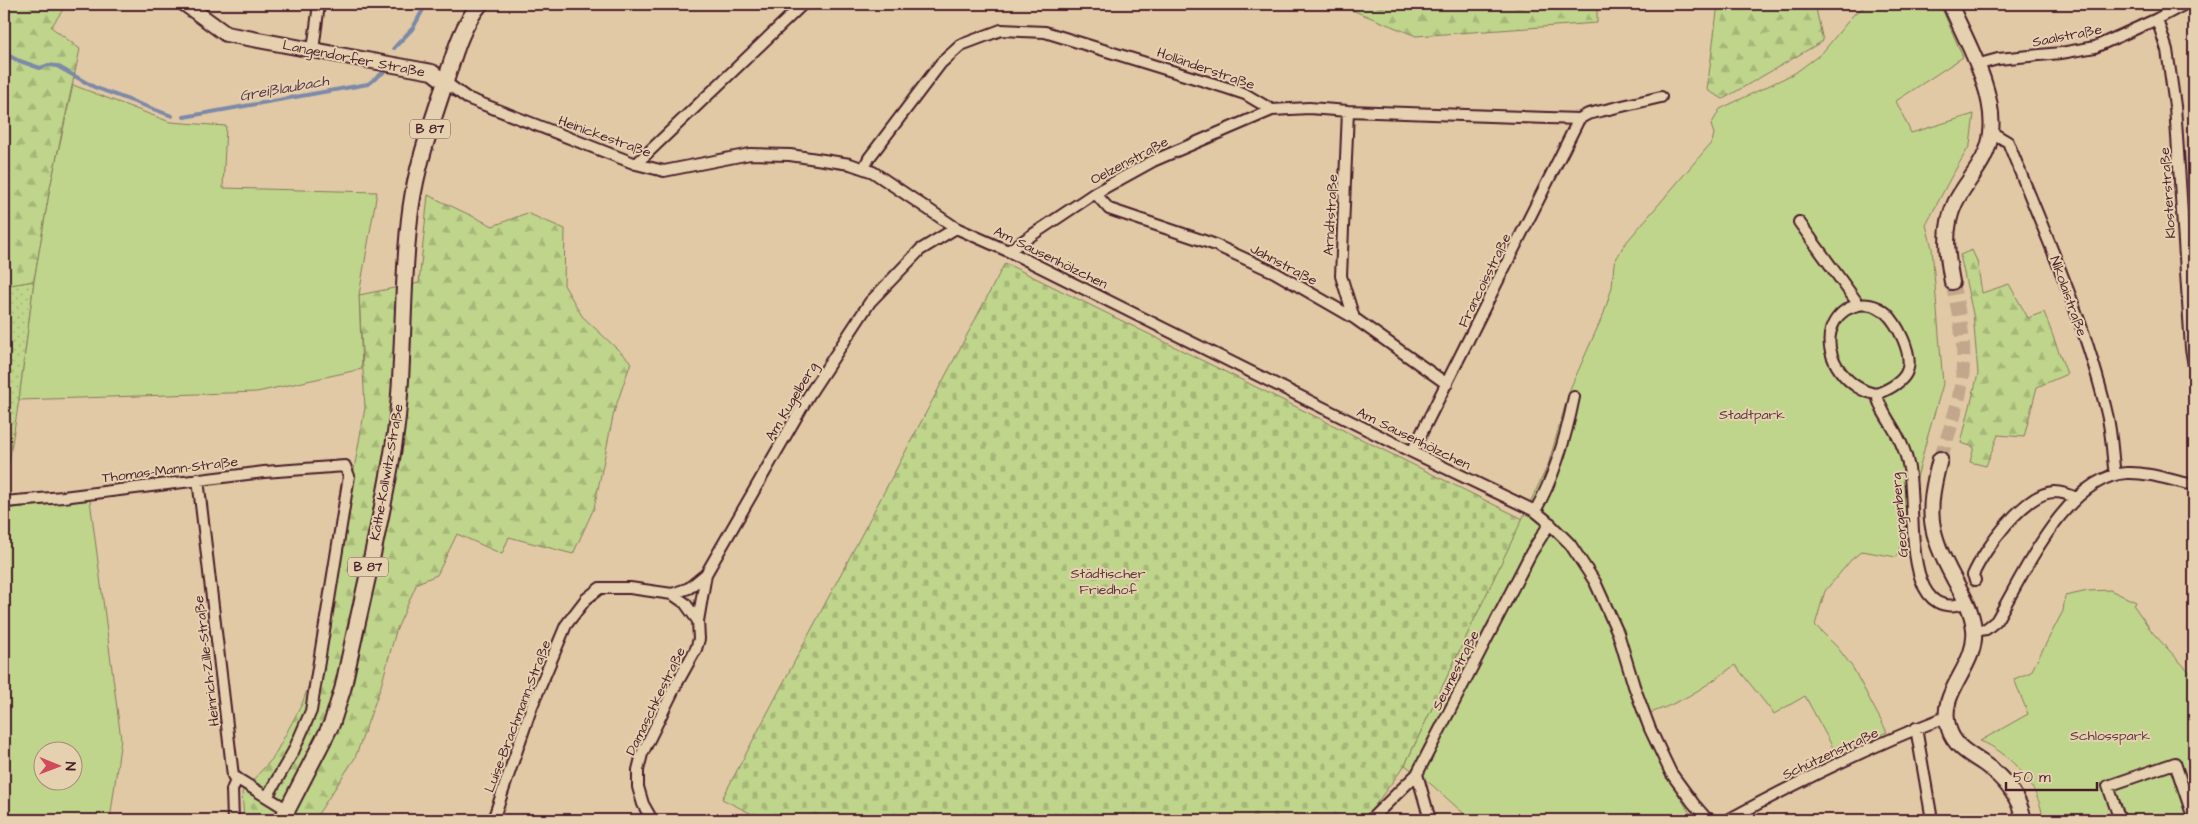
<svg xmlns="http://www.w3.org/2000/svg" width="2198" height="824" font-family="'Architects Daughter',sans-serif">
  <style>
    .grass { fill: url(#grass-dots); stroke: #847a5b }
    .forest { fill: url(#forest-firs); stroke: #847a5b }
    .cemetery { fill: url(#cemetery-stones); stroke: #847a5b }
    .green { fill: #bfd58b; stroke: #847a5b; fill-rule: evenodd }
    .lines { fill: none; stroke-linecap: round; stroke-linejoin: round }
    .stream { stroke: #7c89a8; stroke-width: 4 }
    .secondary-tunnel { stroke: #c3a78d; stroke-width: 14; stroke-dasharray: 14 7; stroke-linecap: butt }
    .street-casing { stroke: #4a1f2b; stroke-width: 14 }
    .secondary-casing { stroke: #4a1f2b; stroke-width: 18 }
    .primary-casing { stroke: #4a1f2b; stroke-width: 19 }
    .street { stroke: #e5d0af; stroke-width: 10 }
    .secondary { stroke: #e5d0af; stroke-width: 14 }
    .primary { stroke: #e5d0af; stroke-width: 15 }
    .labels { text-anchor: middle; stroke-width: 4; stroke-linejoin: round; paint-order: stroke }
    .shield { fill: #e5d0af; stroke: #785453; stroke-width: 1 }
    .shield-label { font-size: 12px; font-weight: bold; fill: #4a1f2b }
    .street-label { font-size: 14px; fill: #4a1f2b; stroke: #e5d0af }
    .park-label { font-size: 14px; fill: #5c3a39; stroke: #e5d0af }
    .water-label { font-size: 15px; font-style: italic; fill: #57394a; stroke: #e5d0af }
  </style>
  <defs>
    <pattern id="grass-dots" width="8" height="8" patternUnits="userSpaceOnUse" patternTransform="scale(1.25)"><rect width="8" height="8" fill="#bfd58b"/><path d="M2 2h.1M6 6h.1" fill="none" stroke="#a6b678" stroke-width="1.8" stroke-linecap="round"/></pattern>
    <pattern id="forest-firs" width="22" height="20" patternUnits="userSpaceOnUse" patternTransform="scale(1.25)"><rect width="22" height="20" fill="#bfd58b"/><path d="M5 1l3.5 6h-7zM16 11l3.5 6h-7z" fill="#a6b678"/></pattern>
    <pattern id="cemetery-stones" width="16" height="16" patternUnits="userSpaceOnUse" patternTransform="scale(1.25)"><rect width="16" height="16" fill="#bfd58b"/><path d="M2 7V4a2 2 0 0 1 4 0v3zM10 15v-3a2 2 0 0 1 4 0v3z" fill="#a6b678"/></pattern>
  </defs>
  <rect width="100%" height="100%" fill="#e1c9a6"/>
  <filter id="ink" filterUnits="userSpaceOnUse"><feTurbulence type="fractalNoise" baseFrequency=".02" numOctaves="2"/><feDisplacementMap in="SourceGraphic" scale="10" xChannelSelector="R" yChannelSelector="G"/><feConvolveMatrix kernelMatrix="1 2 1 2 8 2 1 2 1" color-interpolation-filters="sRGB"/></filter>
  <g filter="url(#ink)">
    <path class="grass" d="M 34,281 L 19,400 L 4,492 L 4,308 L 8,285 Z"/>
    <path class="forest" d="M 4,4 L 67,4 L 51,27 L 80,49 L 50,188 L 34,281 L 4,286 Z
      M 1337,4 L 1597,4 L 1597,23 L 1416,36 Z
      M 1718,4 L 1815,4 L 1823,41 L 1723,99 L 1707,90 Z
      M 428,195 L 493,226 L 527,213 L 565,229 L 564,285 L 582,316 L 631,362 L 614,412 L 594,508 L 573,554 L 509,537 L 502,554 L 457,534 L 437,575 L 417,583 L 396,631 L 381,686 L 355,758 L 314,820 L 244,820 L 242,792 L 273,758 L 302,704 L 322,649 L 365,408 L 359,295 L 419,283 Z
      M 1972,250 L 1977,261 L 1982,293 L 2009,284 L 2028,318 L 2044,312 L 2067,374 L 2037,387 L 2024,437 L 1998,435 L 1986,466 L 1970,462 L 1974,447 L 1961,443 L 1978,374 L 1973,314 L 1960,255 Z"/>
    <path class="cemetery" d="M 1005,263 L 1523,519 L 1405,765 L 1364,820 L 764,820 L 722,799 Z"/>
    <path class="green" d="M 1869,4 L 1940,4 L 1963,57 L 1896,101 L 1911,133 L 1974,114 L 1970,145 L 1950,179 L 1926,225 L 1932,248 L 1943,384 L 1926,442 L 1900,546 L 1896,557 L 1862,551 L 1851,560 L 1825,591 L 1815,625 L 1838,648 L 1853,668 L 1887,732 L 1837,755 L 1805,696 L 1774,714 L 1735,665 C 1701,690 1678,705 1638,717 L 1666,774 L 1694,820 L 1471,820 L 1432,785 L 1405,765 L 1548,465 L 1570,389 L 1604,313 L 1612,287 L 1614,263 L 1624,245 L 1712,142 L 1714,134 L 1711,125 L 1720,109 L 1795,73 L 1822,53 L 1854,14 Z
      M 73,85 L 170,122 L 226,126 L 223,188 L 377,192 L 359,295 L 362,369 L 257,392 L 19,400 L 34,281 L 50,188 Z
      M 90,500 L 121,739 L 110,820 L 4,820 L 4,509 ZM 42,752 L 72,752 L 72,782 L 42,782 Z
      M 2110,590 L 2136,602 L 2134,606 L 2153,633 L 2194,677 L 2194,820 L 2043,820 C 2041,788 2009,751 1980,741 L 2028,714 L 2014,679 L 2031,672 L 2063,611 L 2065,596 L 2088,591 Z"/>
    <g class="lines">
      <path class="stream" d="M 394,48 L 413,28 L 426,4
        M 4,53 L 17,60 L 40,68 L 48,65 L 57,66 L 94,87 L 172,116
        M 184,117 L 368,84 L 384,72"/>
      <path class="secondary-tunnel" d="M 1940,459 C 1950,429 1962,398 1963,366 C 1965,338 1958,309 1952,282"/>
      <defs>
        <path id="street" d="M 2157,19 L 2167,50 L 2175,106 L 2191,348 L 2194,366
          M 313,50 L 319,4
          M 1976,65 L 1998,59 L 2061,53 L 2095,47 L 2157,19 L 2185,4
          M 445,82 L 467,98 L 636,164 L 664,171 L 750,154 L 790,155 L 850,164 L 873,172 L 956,228 L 1008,251 L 1412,452 L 1535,511 L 1546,520 L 1570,544 L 1595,582 L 1618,633 L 1634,686 L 1650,729 L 1671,773 L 1693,803 L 1706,818 L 1712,820
          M 1348,111 L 1341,276 L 1354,318
          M 1991,132 L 2008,142 C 2043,229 2086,323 2107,414 C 2112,434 2112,455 2115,475
          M 636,164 L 803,4
          M 864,168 L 869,158 L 941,63 L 961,45 L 1001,30 L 1045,32 L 1227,88 L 1245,94 L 1272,110 L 1309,108 L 1348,111 L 1579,119 L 1588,114 L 1661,97
          M 1095,193 L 1109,209 L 1213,244 L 1274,272 L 1354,318 L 1447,384
          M 1799,222 L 1859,305
          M 1008,251 L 1095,193 L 1153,161 L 1272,110
          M 1877,394 C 1849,391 1823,358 1831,330 C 1838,306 1867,296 1886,313 C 1894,320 1899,330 1903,339 C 1916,369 1907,382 1877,394 C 1879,409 1890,421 1897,435 C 1902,444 1906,454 1908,464 C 1918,498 1898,628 1967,602
          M 1412,452 L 1579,119
          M 198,479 L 233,776 L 288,810
          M 4,502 L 63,497 L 264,472 L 345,466 L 349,476 L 311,711 L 293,752 L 267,797
          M 1535,511 C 1555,476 1566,437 1574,397
          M 1975,580 L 1973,575 C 1984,550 2024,493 2054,492 C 2062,492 2070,495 2076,498
          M 672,594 L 685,603 L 698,621
          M 1974,631 L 1986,629 L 1996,621 C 2023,576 2066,476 2127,473 C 2150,472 2172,481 2194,485
          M 1916,728 L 1932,820
          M 1417,774 L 1430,820
          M 233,820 L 232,790 L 237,778
          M 493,820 L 532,706 L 566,625 L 586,599 L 600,588 L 630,588 L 672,594 L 689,588 L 706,574
          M 652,820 L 643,804 L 638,787 L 638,770 L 642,754 L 676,685 L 696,649 L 699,639 L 698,621 L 706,574 L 809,395 L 870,302 L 920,250 L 956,228
          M 1370,820 L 1417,774 L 1531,553 L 1550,523
          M 1728,820 C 1799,781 1870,746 1946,717
          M 2120,820 L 2108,786 L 2175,763 L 2194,820"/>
        <path id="secondary" d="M 185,4 L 226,34 L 432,72 L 445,82
          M 1950,4 C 1966,41 1996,91 1991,133 C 1988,162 1967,179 1955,203 C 1943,229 1947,255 1952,282
          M 1940,459 C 1926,513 1928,530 1954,579 C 1963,595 1972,610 1974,629 C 1978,668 1936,691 1949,729 C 1954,746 1969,754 1983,763 C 2003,777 2019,796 2024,820"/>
        <path id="primary" d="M 282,820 L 332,723 L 343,688 C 360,607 381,526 394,444 C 406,366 400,285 411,207 C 417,164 432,123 445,83 C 454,55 461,27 480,4"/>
      </defs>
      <use href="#street" class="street-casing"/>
      <use href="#secondary" class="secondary-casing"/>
      <use href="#primary" class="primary-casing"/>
      <use href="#street" class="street"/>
      <use href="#secondary" class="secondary"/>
      <use href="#primary" class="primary"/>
    </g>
  </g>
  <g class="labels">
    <g class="shield">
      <rect x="410" y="119.5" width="40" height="19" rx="4"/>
      <rect x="348" y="557.5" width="40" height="19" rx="4"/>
    </g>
    <g class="shield-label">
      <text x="430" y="133">B 87</text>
      <text x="368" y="571">B 87</text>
    </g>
    <g class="street-label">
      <text transform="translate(2067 35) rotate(-11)" y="5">Saalstraße</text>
      <text transform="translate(354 58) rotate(11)" y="5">Langendorfer Straße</text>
      <text transform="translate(1206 68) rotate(19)" y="5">Holländerstraße</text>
      <text transform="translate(605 136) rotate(20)" y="5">Heinickestraße</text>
      <text transform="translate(1129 160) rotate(-28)" y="5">Oelzenstraße</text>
      <text transform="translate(2167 193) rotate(-94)" y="5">Klosterstraße</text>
      <text transform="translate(1330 215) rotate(-87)" y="5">Arndtstraße</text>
      <text transform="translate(1051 257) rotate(26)" y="5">Am Sausenhölzchen</text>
      <text transform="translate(1284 264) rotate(28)" y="5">Jahnstraße</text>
      <text transform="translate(1484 280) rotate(-64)" y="5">Francoisstraße</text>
      <text transform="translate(2069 296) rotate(70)" y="5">Nikolaistraße</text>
      <text transform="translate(791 401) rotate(-59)" y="5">Am Kugelberg</text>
      <text transform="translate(1414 438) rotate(26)" y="5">Am Sausenhölzchen</text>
      <text transform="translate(170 469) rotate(-7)" y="5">Thomas-Mann-Straße</text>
      <text transform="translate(386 472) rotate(-80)" y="5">Käthe-Kollwitz-Straße</text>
      <text transform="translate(1899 515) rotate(-95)" y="5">Georgenberg</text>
      <text transform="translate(206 661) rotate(-97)" y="5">Heinrich-Zille-Straße</text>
      <text transform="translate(1455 670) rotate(-63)" y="5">Seumestraße</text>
      <text transform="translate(655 701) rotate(-64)" y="5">Damaschkestraße</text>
      <text transform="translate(517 716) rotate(-69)" y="5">Luise-Brachmann-Straße</text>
      <text transform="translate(1830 753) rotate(-25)" y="5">Schützenstraße</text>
    </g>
    <g class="park-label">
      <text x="1752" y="419">Stadtpark</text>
      <text x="1108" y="578">Städtischer<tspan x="1108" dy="16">Friedhof</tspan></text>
      <text x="2110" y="740">Schlosspark</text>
    </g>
    <g class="water-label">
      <text transform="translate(284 88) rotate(-10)" y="5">Greißlaubach</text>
    </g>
  </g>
  <rect width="2198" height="824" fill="none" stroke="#e5d0af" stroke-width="20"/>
  <rect x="10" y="10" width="2178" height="804" fill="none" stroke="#4a1f2b" stroke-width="2" filter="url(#ink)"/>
  <g transform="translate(58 766) rotate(91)"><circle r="24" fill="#e5d0af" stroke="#a7897a"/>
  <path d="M0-4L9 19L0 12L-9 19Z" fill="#d1495b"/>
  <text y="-8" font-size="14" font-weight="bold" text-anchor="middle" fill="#4a1f2b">N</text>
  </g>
  <path d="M2006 782v8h91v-8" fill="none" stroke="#4a1f2b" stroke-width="2.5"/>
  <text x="2013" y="782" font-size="15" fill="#4a1f2b" stroke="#e5d0af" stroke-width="4" paint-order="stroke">50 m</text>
</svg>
